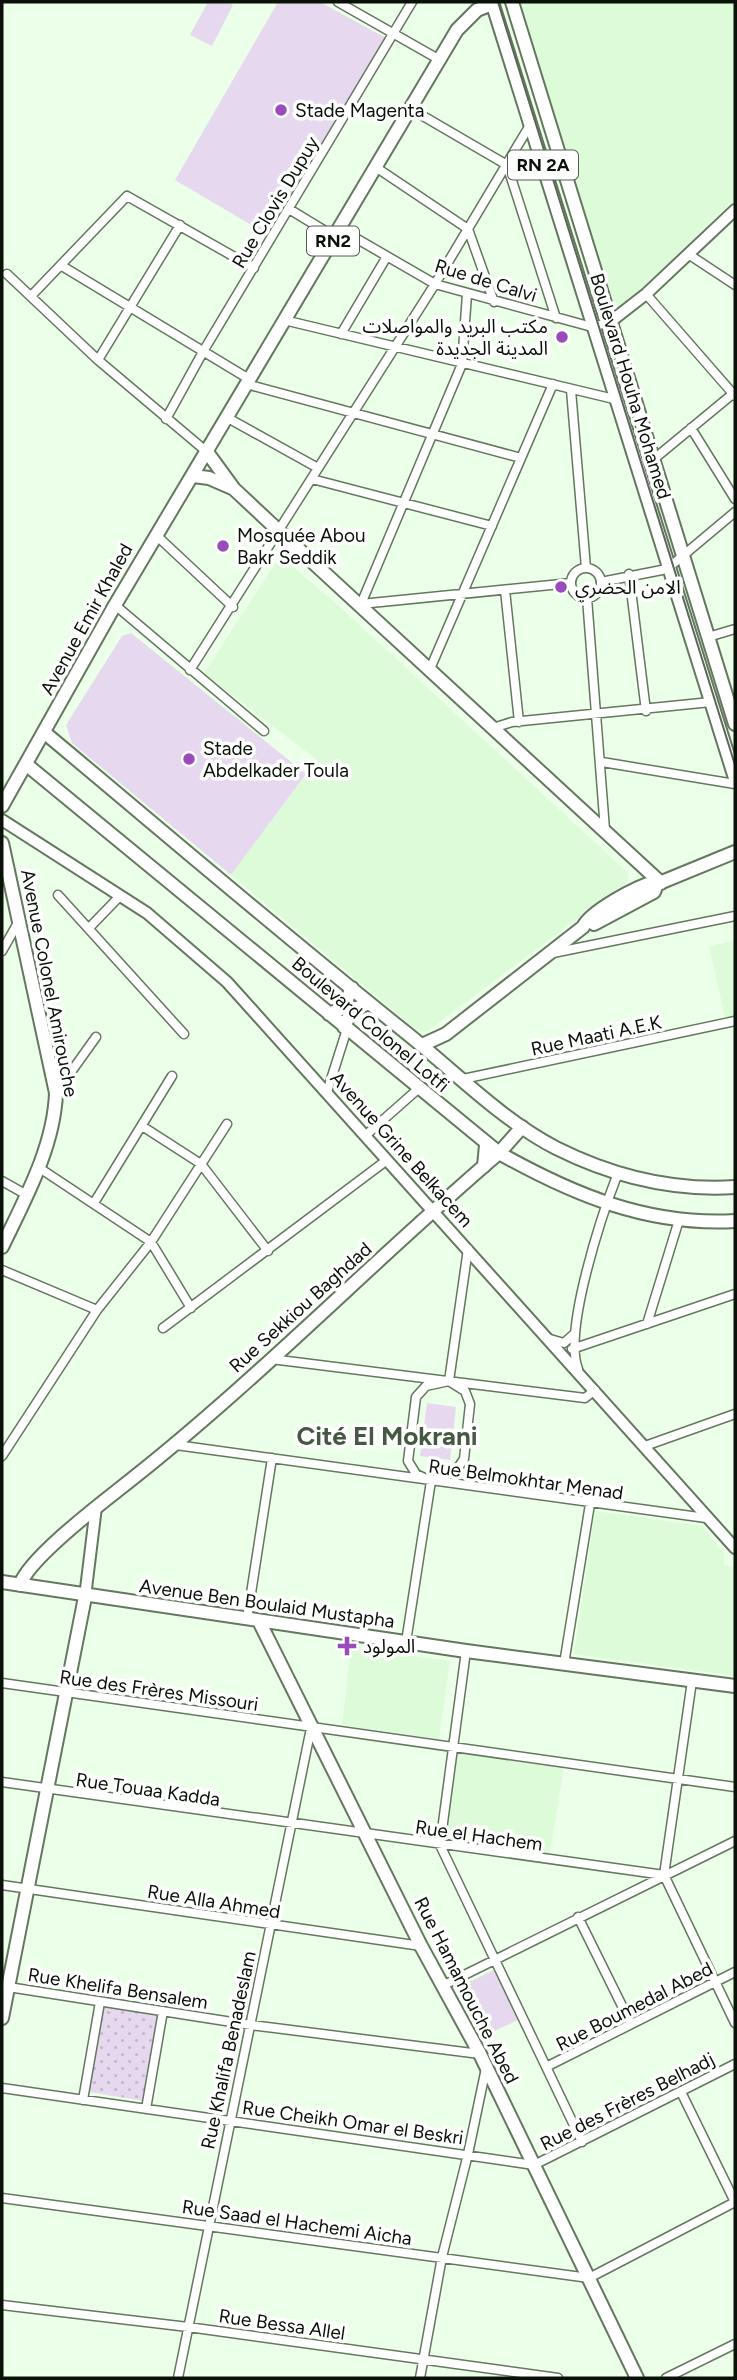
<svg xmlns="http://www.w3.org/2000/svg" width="737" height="2380" font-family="Figtree,'Noto Sans Arabic',sans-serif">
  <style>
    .built { fill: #defbd9 }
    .grass { fill: #e6d8ee }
    .park { fill: url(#park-dots) }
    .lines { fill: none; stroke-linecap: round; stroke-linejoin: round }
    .minor-casing { stroke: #63785f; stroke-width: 11 }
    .tertiary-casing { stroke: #63785f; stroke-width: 14 }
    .secondary-casing { stroke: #63785f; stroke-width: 16 }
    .primary-casing { stroke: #63785f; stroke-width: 16 }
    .minor { stroke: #fff; stroke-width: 8 }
    .tertiary { stroke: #fff; stroke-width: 10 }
    .secondary { stroke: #fff; stroke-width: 12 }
    .primary { stroke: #fff; stroke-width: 12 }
    .tram { stroke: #5b6759; stroke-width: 2 }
    .poi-dot { fill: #994bbc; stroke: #fff; stroke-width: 2.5 }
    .labels { text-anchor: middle; stroke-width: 7; stroke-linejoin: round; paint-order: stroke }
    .shield { fill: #fff; stroke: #535852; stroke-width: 2 }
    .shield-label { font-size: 18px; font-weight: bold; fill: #091108 }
    .poi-label { font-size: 19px; fill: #091108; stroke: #fff; text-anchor: start }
    .street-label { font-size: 19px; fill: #091108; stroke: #fff }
    .district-label { font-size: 26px; font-weight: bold; fill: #455942; stroke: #fff }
  </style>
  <defs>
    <pattern id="park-dots" width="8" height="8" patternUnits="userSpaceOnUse" patternTransform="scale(1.75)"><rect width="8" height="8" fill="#e6d8ee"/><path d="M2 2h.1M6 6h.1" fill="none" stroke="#c4b8cb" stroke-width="1.8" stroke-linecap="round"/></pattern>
  </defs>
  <rect width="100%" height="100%" fill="#ecffe8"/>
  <path class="built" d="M 523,2 L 735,2 L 735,199 L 619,310 L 615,311 L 519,3 Z
    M 280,556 L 338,605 L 628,873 L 628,881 L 429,1030 L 421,1032 L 413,1027 L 231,875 L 317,760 L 204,673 Z
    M 735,941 L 735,1016 L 725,1018 L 709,946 Z
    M 595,1511 L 702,1526 L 724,1554 L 724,1565 L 734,1567 L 735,1676 L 574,1654 Z
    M 351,1647 L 450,1661 L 439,1739 L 342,1725 Z
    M 458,1753 L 564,1767 L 550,1853 L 446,1838 Z"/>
  <path class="grass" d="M 208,2 L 227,2 L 233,5 L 212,46 L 190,35 Z
    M 278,2 L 320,2 L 388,39 L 270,236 L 175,180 Z
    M 131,633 L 306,774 L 231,875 L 72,743 L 66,725 L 122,636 Z
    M 427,1403 L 456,1407 L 450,1460 L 420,1456 Z
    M 494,1970 L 518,2020 L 482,2037 L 457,1988 Z"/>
  <path class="park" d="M 102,2006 L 158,2014 L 144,2101 L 89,2092 Z"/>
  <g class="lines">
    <defs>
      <path id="minor" d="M 338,2 L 440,60
        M 411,109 L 507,165 L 556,318
        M 377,168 L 468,229 L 494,302
        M 289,209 L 335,237
        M 340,229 L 435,284 L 592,327 L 610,322
        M 688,254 L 735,285
        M 62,266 L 249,379
        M 7,274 L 98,360 L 207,452
        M 467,294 L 462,364 L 361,604 L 571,583
        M 646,294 L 735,396
        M 32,295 L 127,196 L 254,268
        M 284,320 L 614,399
        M 341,334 L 386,258
        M 98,360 L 180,225
        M 246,384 L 521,458
        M 571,390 L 586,568
        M 226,417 L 318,468
        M 166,419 L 204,350 L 412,2
        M 691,428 L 735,499
        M 654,459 L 735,392
        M 312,479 L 492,526
        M 156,535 L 233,607
        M571 583a15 15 0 1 1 30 0a15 15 0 1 1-30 0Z
        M 629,574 L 646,711
        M 601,582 L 667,569 L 735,512
        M 505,590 L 519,722
        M 587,598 L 605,830
        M 115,605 L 264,731
        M 708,637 L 735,629
        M 430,669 L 553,384
        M 190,670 L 435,284 L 530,125
        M 493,728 L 512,722 L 711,702
        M 602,762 L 735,784
        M 58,895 L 184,1034
        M 89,928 L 120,896
        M 2,951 L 19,921
        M 553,953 L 735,916
        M 463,1079 L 735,1021
        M 327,1092 L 347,1029
        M 56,1093 L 96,1037
        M 142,1126 L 201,1164 L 268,1251
        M 366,1135 L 418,1089
        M 38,1167 L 151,1242 L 191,1308
        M 2,1181 L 27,1195
        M 94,1203 L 172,1076
        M 2,1270 L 97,1310
        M 647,1324 L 679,1220
        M 163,1328 L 387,1160
        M 550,1339 L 564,1343 L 574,1334
        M 572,1349 L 735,1294
        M 271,1359 L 585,1398 L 595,1390
        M 578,1369 C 563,1331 602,1214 618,1173
        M 449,1381 L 465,1391 L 470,1404 L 464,1459 L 455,1472 L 431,1481 L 416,1474 L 408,1461 L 416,1397 L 426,1386 Z
        M 449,1381 L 468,1249
        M 176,1445 L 706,1518
        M 645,1446 L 735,1414
        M 2,1456 L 97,1310 L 151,1242 L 227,1124
        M 247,1619 L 272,1458
        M 406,1642 L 431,1481
        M 466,1651 L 440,1845 L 582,2142
        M 564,1664 L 590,1504
        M 692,1681 L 664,1875 L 735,2023
        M 2,1683 L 735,1787
        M 2,1782 L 664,1875
        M 2,1885 L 421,1946
        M 578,1917 L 631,2024
        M 2,1986 L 251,2025 L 480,2054
        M 442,1986 L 735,1841
        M 546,2067 L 735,1972
        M 2,2088 L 534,2165 L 735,2064
        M 681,2092 L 735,2202
        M 83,2100 L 100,2002
        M 146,2109 L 163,2011
        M 2,2198 L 589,2278 L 735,2202
        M 2,2305 L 188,2327 L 558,2378
        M 178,2378 L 311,1728
        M 420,2378 L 442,2257 L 468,2154 L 486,2068
        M 666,2378 L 735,2344"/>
      <path id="tertiary" d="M 610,322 L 646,294 L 735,210
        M 2,820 L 147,913 L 227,982 L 735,1548
        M 85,1597 L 96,1507"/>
      <path id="secondary" d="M 207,452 L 234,489 L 280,532 L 661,883
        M 193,476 L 209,478 L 232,488
        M 2,843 L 56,1093 C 54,1147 25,1199 2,1247
        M 594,924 L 654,892 L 657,884
        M 422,1045 L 446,1034 L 583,927 C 591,911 636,887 654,882 L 657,884 L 735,852
        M 2,1582 L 466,1651 L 735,1686
        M 20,1585 C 28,1560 95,1508 118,1490 C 252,1386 370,1263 499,1153 L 522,1127
        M 259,1621 L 421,1946 L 480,2054 L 637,2378
        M 2,2018 L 85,1597"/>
      <path id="primary" d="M 492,2 L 735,778
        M 512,2 L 735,724
        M 45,733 C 166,834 286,937 409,1035 C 456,1073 502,1120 556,1148 C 612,1176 673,1191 735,1187
        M 27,765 L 499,1153 C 574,1195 648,1226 735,1221
        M 2,806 L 115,605 L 457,30 L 477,10 L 492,4
        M 329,1014 L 343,1008 L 352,988
        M 344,1027 L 352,1010 L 369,1003
        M 484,1166 L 486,1145"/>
    </defs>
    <use href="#minor" class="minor-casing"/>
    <use href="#tertiary" class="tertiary-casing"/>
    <use href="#secondary" class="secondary-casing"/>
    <use href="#primary" class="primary-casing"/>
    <use href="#minor" class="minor"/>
    <use href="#tertiary" class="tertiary"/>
    <use href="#secondary" class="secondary"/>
    <use href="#primary" class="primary"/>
    <path class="tram" d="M 498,2 L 735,765"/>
  </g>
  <g class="poi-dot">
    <circle cx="281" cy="110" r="7"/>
    <circle cx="562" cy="337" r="7"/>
    <circle cx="223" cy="546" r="7"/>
    <circle cx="561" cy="587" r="7"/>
    <circle cx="189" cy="759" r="7"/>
    <path d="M343.5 1635.5h7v7h7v7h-7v7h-7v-7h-7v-7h7z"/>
  </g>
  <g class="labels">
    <g class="shield">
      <rect x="508" y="150.5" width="70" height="29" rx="5"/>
      <rect x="307" y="226.5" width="52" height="29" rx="5"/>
    </g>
    <g class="shield-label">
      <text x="543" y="171">RN 2A</text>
      <text x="333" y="247">RN2</text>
    </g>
    <g class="poi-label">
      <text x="295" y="117">Stade Magenta</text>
      <text x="548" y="333" text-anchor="end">مكتب البريد والمواصلات<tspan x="548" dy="22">المدينة الجديدة</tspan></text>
      <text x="237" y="542">Mosquée Abou<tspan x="237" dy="22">Bakr Seddik</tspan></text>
      <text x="575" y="594">الامن الحضري</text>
      <text x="203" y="755">Stade<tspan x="203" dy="22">Abdelkader Toula</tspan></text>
      <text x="363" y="1653">المولود</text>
    </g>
    <g class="street-label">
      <text transform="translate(275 202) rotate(-59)" y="7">Rue Clovis Dupuy</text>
      <text transform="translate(486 280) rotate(17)" y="7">Rue de Calvi</text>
      <text transform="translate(631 386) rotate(73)" y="7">Boulevard Houha Mohamed</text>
      <text transform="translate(86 619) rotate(-61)" y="7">Avenue Emir Khaled</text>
      <text transform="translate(50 983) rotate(79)" y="7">Avenue Colonel Amirouche</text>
      <text transform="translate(371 1024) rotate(40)" y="7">Boulevard Colonel Lotfi</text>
      <text transform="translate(596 1035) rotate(-12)" y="7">Rue Maati A.E.K</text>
      <text transform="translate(402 1149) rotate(48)" y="7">Avenue Grine Belkacem</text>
      <text transform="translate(300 1307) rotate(-42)" y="7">Rue Sekkiou Baghdad</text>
      <text transform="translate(526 1479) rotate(8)" y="7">Rue Belmokhtar Menad</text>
      <text transform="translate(267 1603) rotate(8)" y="7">Avenue Ben Boulaid Mustapha</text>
      <text transform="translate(159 1690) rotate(8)" y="7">Rue des Frères Missouri</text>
      <text transform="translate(148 1789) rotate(8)" y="7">Rue Touaa Kadda</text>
      <text transform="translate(479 1835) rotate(8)" y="7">Rue el Hachem</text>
      <text transform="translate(214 1901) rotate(9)" y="7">Rue Alla Ahmed</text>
      <text transform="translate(118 1988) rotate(9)" y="7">Rue Khelifa Bensalem</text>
      <text transform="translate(467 1990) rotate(63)" y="7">Rue Hamamouche Abed</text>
      <text transform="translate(634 2006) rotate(-27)" y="7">Rue Boumedal Abed</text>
      <text transform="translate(228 2050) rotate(-78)" y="7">Rue Khalifa Benadeslam</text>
      <text transform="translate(627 2101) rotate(-27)" y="7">Rue des Frères Belhadj</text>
      <text transform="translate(353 2122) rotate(8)" y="7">Rue Cheikh Omar el Beskri</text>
      <text transform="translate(297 2222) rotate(8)" y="7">Rue Saad el Hachemi Aicha</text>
      <text transform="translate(282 2324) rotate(8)" y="7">Rue Bessa Allel</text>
    </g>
    <g class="district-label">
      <text x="387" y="1445">Cité El Mokrani</text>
    </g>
  </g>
  <rect width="737" height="2380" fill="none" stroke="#091108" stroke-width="7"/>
</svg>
